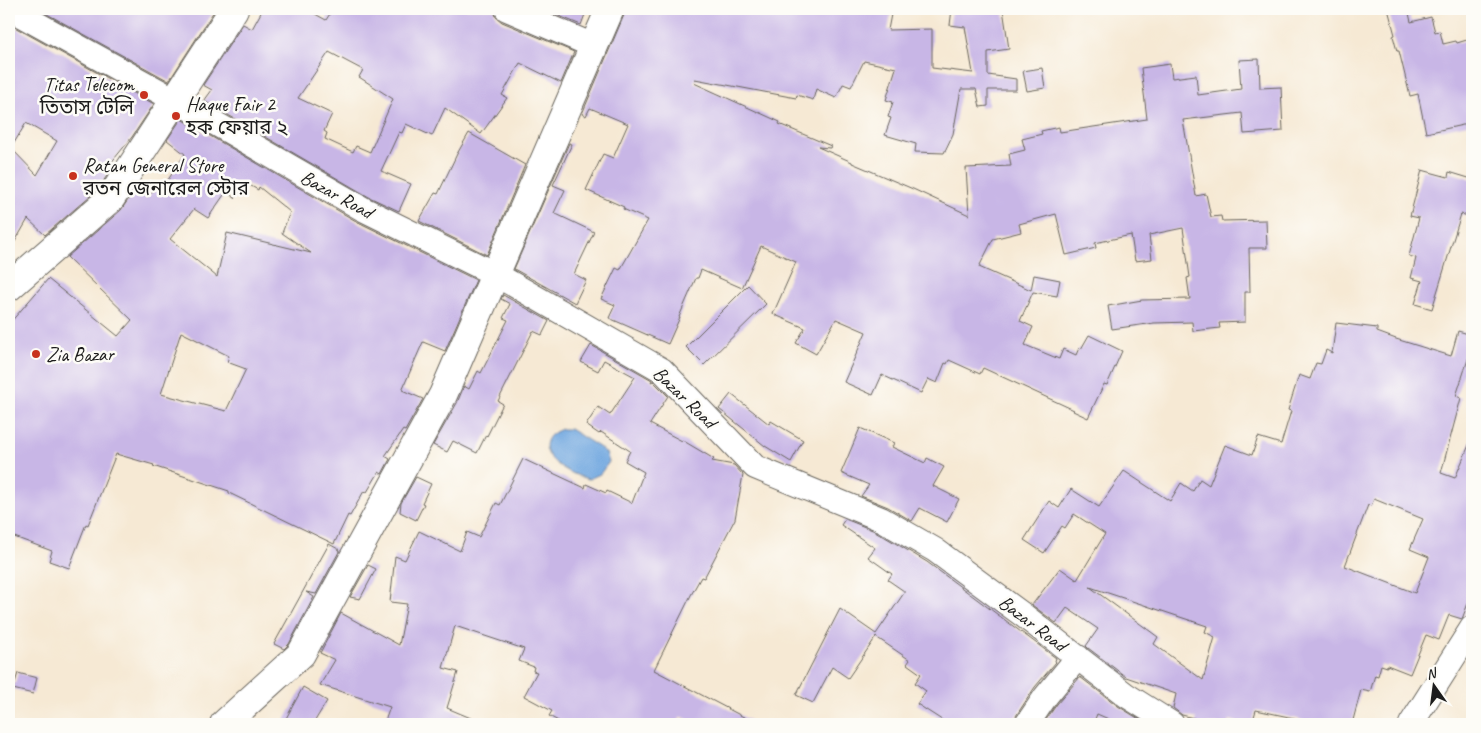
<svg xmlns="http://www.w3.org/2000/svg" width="1481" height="733" font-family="Caveat,'Noto Sans Bengali',sans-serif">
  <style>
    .water { fill: #72a8e0; stroke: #47627e }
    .building { fill: #c8b6e6; fill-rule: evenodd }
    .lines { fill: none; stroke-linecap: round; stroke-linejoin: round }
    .street-casing { stroke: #68645c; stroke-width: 26 }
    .secondary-casing { stroke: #68645c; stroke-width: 30 }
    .highway-casing { stroke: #68645c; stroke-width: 30 }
    .street { stroke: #fff; stroke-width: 24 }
    .secondary { stroke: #fff; stroke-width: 28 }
    .highway { stroke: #fff; stroke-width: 28 }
    .poi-dot { fill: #c8321e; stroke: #fdfcf7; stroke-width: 2 }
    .labels { text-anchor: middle; stroke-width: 5; stroke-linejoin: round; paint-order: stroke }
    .poi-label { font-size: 20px; fill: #1c1c1c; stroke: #fdfcf7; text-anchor: start }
    .street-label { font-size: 20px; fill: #1c1c1c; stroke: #fdfcf7 }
  </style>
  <rect width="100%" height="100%" fill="#fdfcf7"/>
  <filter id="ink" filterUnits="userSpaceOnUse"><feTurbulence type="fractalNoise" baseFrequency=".02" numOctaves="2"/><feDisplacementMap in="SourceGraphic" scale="10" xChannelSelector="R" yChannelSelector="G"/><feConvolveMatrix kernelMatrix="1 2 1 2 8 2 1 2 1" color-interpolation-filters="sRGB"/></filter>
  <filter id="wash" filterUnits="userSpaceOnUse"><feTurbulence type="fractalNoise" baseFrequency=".0096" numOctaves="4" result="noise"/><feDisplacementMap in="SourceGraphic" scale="20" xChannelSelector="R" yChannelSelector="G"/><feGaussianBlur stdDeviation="1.12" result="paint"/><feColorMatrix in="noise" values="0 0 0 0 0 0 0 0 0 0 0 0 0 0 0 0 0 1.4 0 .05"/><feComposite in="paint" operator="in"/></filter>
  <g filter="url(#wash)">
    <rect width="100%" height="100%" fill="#f6e9d4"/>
    <path class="water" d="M 562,429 L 570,429 L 599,447 L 606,453 L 609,462 L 600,474 L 589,479 C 574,476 540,460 547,441 C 550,434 555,432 562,429 Z"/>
    <g id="blocks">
      <path class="building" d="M 38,9 L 211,9 L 214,11 L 169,81 Z
        M 263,9 L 306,9 L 326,20 L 333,9 L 494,9 L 496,17 L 502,22 L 574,52 L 561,83 L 520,63 L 502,95 L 507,98 L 481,134 L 445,108 L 432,136 L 406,124 L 402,133 L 399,132 L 381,171 L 411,184 L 399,211 L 369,197 L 204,101 L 212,90 L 203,85 L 243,24 L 252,29 ZM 329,52 L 363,70 L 359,77 L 393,99 L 370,152 L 356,146 L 353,152 L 325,139 L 327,133 L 324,131 L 332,114 L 298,98 Z
        M 542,9 L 587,9 L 581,25 Z
        M 625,9 L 892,9 L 888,30 L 932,29 L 932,68 L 973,73 L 965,27 L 950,25 L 952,9 L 1003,9 L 1009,49 L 988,52 L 988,75 L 1016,79 L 1016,90 L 988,90 L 988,106 L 980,107 L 976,89 L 961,89 L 953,134 L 944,153 L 915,152 L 916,144 L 885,135 L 891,118 L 888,117 L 893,102 L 886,100 L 896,68 L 864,61 L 851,87 L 843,84 L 836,98 L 816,89 L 813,100 L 797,95 L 796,98 L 695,79 L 694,83 L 780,122 L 779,124 L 831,146 L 830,148 L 818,147 L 852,162 L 852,163 L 913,189 L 969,215 L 966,168 L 1011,166 L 1009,154 L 1025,150 L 1022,139 L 1042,134 L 1041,131 L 1059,127 L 1060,132 L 1147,119 L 1141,68 L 1170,64 L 1172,78 L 1196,75 L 1198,95 L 1241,89 L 1239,60 L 1259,59 L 1260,88 L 1281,87 L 1283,131 L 1244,134 L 1242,113 L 1183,120 L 1196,196 L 1206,194 L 1211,217 L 1221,216 L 1222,221 L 1266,220 L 1267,248 L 1249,248 L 1250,292 L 1245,292 L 1245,322 L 1219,323 L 1220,328 L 1193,331 L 1192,322 L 1154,323 L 1112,329 L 1108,306 L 1142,300 L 1190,299 L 1187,278 L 1190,277 L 1183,228 L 1149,235 L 1152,259 L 1135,261 L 1131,235 L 1095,243 L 1096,248 L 1066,255 L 1056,214 L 1019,224 L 1021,232 L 993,239 L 979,267 L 1031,290 L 1034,275 L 1060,280 L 1057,296 L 1033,292 L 1020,321 L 1033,327 L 1025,345 L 1059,359 L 1063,349 L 1076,355 L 1079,348 L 1081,349 L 1089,335 L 1122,351 L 1107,385 L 1104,384 L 1088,418 L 1073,411 L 1074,410 L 983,368 L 980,374 L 949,360 L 947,364 L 945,363 L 937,383 L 928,379 L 921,393 L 882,375 L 873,395 L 844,382 L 866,332 L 836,319 L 816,354 L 796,343 L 805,328 L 773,314 L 796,262 L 761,246 L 742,288 L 701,270 L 698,278 L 696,278 L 679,317 L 680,317 L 668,344 L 609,318 L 615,305 L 601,299 L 616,268 L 620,270 L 648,220 L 623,209 L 624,207 L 586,190 L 603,154 L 613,158 L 628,124 L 590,108 L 586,116 L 582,114 L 624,15 Z
        M 1388,9 L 1408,9 L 1411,22 L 1431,17 L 1435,32 L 1440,31 L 1443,44 L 1456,41 L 1457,43 L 1470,39 L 1472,48 L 1472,123 L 1426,133 L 1418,94 L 1410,96 L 1399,51 L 1397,51 L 1393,36 L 1395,35 Z
        M 9,24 L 154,104 L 132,137 L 110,164 L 112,166 L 112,168 L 99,188 L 45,235 L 28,219 L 9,252 ZM 26,123 L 57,141 L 37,175 L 11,148 Z
        M 1042,68 L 1045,88 L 1027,91 L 1023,71 Z
        M 181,119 L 356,221 L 476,280 L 445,351 L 423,342 L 402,390 L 423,399 L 405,431 L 403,430 L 385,456 L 390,459 L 382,474 L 379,472 L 367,492 L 364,491 L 350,516 L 348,515 L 334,544 L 229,493 L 229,491 L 153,466 L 154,465 L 116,454 L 88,525 L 86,524 L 69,568 L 49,561 L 52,551 L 9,535 L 9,324 L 48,279 L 118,336 L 132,320 L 67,257 L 121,210 L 137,187 L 148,197 L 155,188 L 160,192 L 185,154 L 167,140 ZM 246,183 L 258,190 L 259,187 L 290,212 L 282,233 L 311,253 L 227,233 L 217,277 L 170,239 L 194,209 L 208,218 L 226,192 L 235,198 ZM 181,332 L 229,356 L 227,362 L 246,369 L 226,411 L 161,394 Z
        M 469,133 L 525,165 L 487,255 L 419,221 L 435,193 L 438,194 L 457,154 Z
        M 569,143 L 572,144 L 553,185 L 565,190 L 554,213 L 594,232 L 574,274 L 586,280 L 575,303 L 514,269 Z
        M 1422,170 L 1448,177 L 1449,172 L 1472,179 L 1472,217 L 1461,214 L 1432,309 L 1415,304 L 1422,281 L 1411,278 L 1416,258 L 1409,256 L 1419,218 L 1410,216 Z
        M 748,285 L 766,304 L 704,365 L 686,347 Z
        M 503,295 L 549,321 L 542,335 L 533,331 L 498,401 L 503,404 L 487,436 L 486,435 L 477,453 L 453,441 L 447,452 L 433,445 L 457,403 L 464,386 L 469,389 L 478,371 L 481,373 L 508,320 L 503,318 L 510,304 L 501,299 Z
        M 1336,323 L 1377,328 L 1377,332 L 1396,339 L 1451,356 L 1458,331 L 1472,335 L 1472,347 L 1456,396 L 1461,398 L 1441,473 L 1455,478 L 1472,438 L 1472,593 L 1462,619 L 1449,615 L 1439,640 L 1426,635 L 1410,674 L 1387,665 L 1387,667 L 1381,665 L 1378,676 L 1375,675 L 1370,692 L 1361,690 L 1352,724 L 1302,724 L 1303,720 L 1256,710 L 1252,724 L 1244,724 L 1230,720 L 1228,724 L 1195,724 L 1197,719 L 1182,715 L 1173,708 L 1176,694 L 1126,677 L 1088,648 L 1086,646 L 1098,629 L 1067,608 L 1056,623 L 1032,605 L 1060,568 L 1077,580 L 1105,534 L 1074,514 L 1065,528 L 1062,526 L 1044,553 L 1024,540 L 1049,501 L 1059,508 L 1071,489 L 1099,507 L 1124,471 L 1170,501 L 1181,483 L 1193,491 L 1200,479 L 1209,485 L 1225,445 L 1252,455 L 1258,437 L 1281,444 L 1291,411 L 1288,410 L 1299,375 L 1310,379 L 1316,363 L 1321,364 L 1326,350 L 1332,353 ZM 1374,499 L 1423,519 L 1410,549 L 1429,557 L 1415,593 L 1345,566 L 1368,505 L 1371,506 ZM 1090,587 L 1207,626 L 1205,632 L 1215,637 L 1203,680 L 1154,644 L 1158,637 Z
        M 591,345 L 652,380 L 651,382 L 653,381 L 668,396 L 650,424 L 682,441 L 682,440 L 714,459 L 712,461 L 734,465 L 743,475 L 735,519 L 704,578 L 701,577 L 691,595 L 654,670 L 757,724 L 697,724 L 681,716 L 677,724 L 564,724 L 549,716 L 552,711 L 524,696 L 537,672 L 533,671 L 534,667 L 519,661 L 524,649 L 455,626 L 443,668 L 458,672 L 447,708 L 485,724 L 384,724 L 390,707 L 320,685 L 335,660 L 320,653 L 341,613 L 399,645 L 407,604 L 390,602 L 395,556 L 405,560 L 419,531 L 460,551 L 467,532 L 479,537 L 496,503 L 500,505 L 523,459 L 585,488 L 586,484 L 606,493 L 607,491 L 632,503 L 644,472 L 625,461 L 630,451 L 601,432 L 599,434 L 586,425 L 598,407 L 610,415 L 635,377 L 604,360 L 598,371 L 581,362 Z
        M 731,394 L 769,424 L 771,421 L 803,440 L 791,462 L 765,446 L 719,409 Z
        M 860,428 L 894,443 L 892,447 L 925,463 L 927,458 L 944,467 L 933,486 L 959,499 L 947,522 L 920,508 L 912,521 L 888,507 L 861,496 L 869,485 L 841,473 Z
        M 416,477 L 431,484 L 422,503 L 424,504 L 416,520 L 400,512 L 401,503 Z
        M 845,519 L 875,531 L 927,562 L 1056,658 L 1055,661 L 1056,662 L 1035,687 L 1016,716 L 1013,724 L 948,724 L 917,704 L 926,691 L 915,683 L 921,674 L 907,664 L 910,660 L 876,637 L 848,678 L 832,667 L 813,703 L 796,695 L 840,609 L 876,634 L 904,593 L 904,591 L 888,580 L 892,574 L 868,557 L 875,548 L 841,525 Z
        M 329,544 L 340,550 L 316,594 L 306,592 L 314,597 L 289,644 L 284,649 L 274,644 Z
        M 368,565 L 376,569 L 360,599 L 350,597 Z
        M 18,673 L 37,678 L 33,694 L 13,689 Z
        M 1080,677 L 1118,706 L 1147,724 L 1120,724 L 1097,714 L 1093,724 L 1043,724 L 1057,704 Z
        M 303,687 L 327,701 L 313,724 L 283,724 Z"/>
    </g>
  </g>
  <g filter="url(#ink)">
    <use href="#blocks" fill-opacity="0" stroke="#68645c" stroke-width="1"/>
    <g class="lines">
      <defs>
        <path id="street" d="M 10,9 L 175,100 L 363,209 L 495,274 L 662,370 L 755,467 L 881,519 L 935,550 L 1023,615 L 1126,695 L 1172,724
          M 507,9 L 594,46
          M 1027,724 L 1046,696 L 1078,657
          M 1411,724 L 1472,628"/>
        <path id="secondary" d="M 224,724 L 301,654 L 443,395 L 610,9"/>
        <path id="highway" d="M 9,287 L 111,198 L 234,9"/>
      </defs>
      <use href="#street" class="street-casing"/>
      <use href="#secondary" class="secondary-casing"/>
      <use href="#highway" class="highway-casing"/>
      <use href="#street" class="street"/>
      <use href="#secondary" class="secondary"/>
      <use href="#highway" class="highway"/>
    </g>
  </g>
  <g class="poi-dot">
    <circle cx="144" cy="95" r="5"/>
    <circle cx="176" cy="116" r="5"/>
    <circle cx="73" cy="176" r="5"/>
    <circle cx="36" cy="354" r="5"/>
  </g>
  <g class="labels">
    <g class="poi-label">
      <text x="134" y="91" text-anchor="end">Titas Telecom<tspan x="134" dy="23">তিতাস টেলি</tspan></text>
      <text x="186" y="111">Haque Fair 2<tspan x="186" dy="23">হক ফেয়ার ২</tspan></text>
      <text x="83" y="172">Ratan General Store<tspan x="83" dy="23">রতন জেনারেল স্টোর</tspan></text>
      <text x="46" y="361">Zia Bazar</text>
    </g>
    <g class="street-label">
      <text transform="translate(337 194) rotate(29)" y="7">Bazar Road</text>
      <text transform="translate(685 397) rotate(44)" y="7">Bazar Road</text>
      <text transform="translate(1033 623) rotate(37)" y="7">Bazar Road</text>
    </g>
  </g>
  <rect width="1481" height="733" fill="none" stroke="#fdfcf7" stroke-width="30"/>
  <g transform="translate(1434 686) rotate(346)" stroke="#fdfcf7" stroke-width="4" paint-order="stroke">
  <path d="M0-4L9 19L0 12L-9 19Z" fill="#1c1c1c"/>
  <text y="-8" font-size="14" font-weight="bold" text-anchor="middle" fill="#1c1c1c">N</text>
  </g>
</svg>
